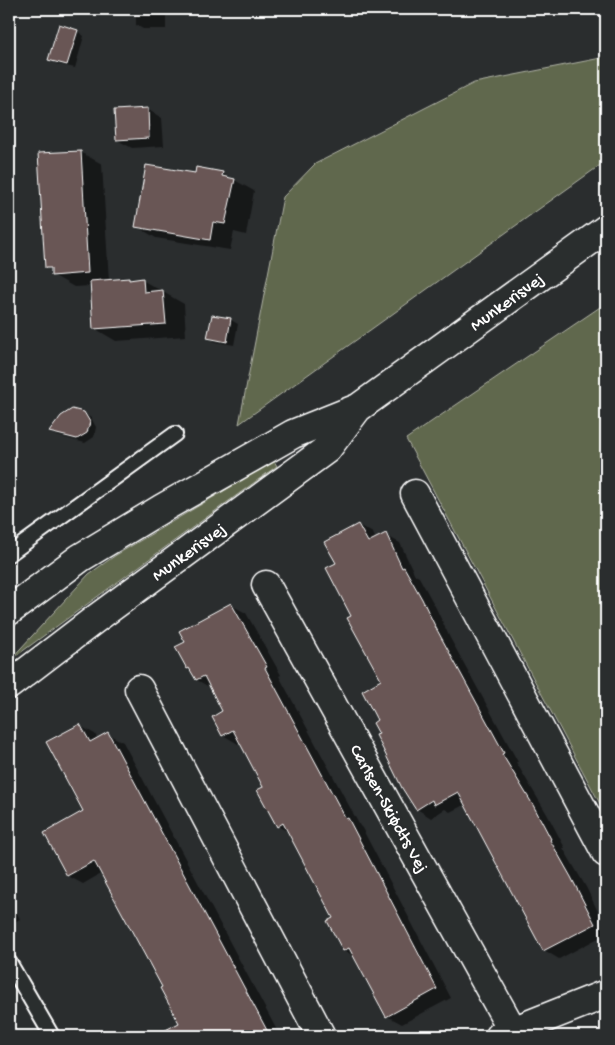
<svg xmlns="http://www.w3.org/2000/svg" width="615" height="1045" font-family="'Gochi Hand',sans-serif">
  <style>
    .green { fill: #60674d; stroke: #b0b3a6 }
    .shadow { fill: #0007 }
    .building { fill: #695655; stroke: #fff }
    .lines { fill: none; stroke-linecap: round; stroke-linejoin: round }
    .service-casing { stroke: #fff; stroke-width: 18 }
    .minor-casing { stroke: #fff; stroke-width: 31 }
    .secondary-casing { stroke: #fff; stroke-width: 31 }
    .service { stroke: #2a2d2e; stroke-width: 14 }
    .minor { stroke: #2a2d2e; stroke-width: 28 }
    .secondary { stroke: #2a2d2e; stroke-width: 28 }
    .labels { text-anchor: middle; stroke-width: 5; stroke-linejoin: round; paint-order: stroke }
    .street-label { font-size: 18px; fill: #fff; stroke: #2a2d2e }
  </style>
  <rect width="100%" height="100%" fill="#2a2d2e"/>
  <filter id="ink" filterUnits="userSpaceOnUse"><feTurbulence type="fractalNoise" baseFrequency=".02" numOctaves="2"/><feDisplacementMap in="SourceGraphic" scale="10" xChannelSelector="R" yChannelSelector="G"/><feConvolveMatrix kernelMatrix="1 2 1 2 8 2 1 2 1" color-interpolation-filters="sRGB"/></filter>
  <g filter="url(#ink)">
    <path class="green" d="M 606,55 L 606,161 L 239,424 L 283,197 L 315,164 L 474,83 L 601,58 Z
      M 606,303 L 606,815 L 406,439 Z
      M 274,461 L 277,466 L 9,661 L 89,574 L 116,555 Z"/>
    <path class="shadow" d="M 136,9 L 166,10 L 166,29 L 143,29 L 136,25 Z
      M 77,31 L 84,36 L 75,68 L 57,64 L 50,59 Z
      M 147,109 L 162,118 L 164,146 L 132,148 L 117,140 Z
      M 80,152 L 102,164 L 109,281 L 142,280 L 184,304 L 186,336 L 116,341 L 94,328 L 91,286 L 74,287 L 53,275 L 52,270 L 47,267 Z
      M 222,173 L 254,191 L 246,235 L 234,232 L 230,250 L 156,238 L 136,226 L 196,174 Z
      M 213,316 L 231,320 L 238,324 L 234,345 L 216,342 L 209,338 Z
      M 83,413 L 91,418 L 96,427 L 94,437 L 85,443 L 58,436 L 51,432 Z
      M 358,525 L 373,533 L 376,540 L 385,535 L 400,543 L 415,575 L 419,577 L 436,608 L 450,638 L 518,762 L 516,762 L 547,814 L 565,848 L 563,848 L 586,887 L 606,928 L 606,934 L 559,959 L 544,950 L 466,804 L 450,812 L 445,809 L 431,818 L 417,809 L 380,734 L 379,721 L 383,681 L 352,616 L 337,564 Z
      M 231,605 L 246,613 L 281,675 L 279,676 L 360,826 L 362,828 L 451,998 L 402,1024 L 387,1016 L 355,957 L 344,950 L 335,918 L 289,832 L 277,826 L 265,787 L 240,742 L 238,744 L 223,735 L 224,712 L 211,688 L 197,680 L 192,671 L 187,668 L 187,642 Z
      M 80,726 L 95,734 L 98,740 L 108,734 L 123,742 L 280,1036 L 187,1036 L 163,988 L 102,873 L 83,884 L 68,876 L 46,834 L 85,812 Z
      M 9,897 L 20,919 L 9,925 Z
      M 9,1019 L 18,1036 L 9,1036 Z"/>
    <path class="building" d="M 59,24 L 78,30 L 67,65 L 48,60 Z
      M 148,108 L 149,138 L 116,140 L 114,110 Z
      M 81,151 L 88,273 L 51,276 L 51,268 L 45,268 L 38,153 Z
      M 146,165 L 195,173 L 196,167 L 223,172 L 222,176 L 235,179 L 225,224 L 213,222 L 210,240 L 135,227 Z
      M 129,278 L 129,280 L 143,278 L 144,292 L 163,290 L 166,324 L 93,329 L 90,281 Z
      M 212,315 L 231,318 L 227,342 L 207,338 Z
      M 72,409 L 84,412 L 90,422 L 87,433 L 77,439 L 49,432 L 61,416 Z
      M 358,524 L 368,542 L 386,533 L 402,568 L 404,567 L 422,599 L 436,628 L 504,753 L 502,754 L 533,805 L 551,839 L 550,840 L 571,877 L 595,924 L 543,951 L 458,792 L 434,805 L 432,800 L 416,810 L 402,788 L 376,735 L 379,734 L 373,723 L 377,720 L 362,691 L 381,680 L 347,618 L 351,616 L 326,568 L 336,563 L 324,542 Z
      M 231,603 L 267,667 L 265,668 L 346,819 L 348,818 L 437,989 L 386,1017 L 349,948 L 343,951 L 327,921 L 333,918 L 283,823 L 277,827 L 257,790 L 263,787 L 233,730 L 222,736 L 212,717 L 222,711 L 204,676 L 196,680 L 189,668 L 187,669 L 175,647 L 185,642 L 179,631 Z
      M 80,724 L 90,742 L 108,732 L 270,1036 L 154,1036 L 179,1023 L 160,988 L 162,987 L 94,861 L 67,876 L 44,833 L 83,811 L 46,742 Z"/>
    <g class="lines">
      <defs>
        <path id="service" d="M 9,554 L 175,434
          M 9,962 L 52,1036"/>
        <path id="minor" d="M 415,494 L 606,853
          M 266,585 L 513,1031
          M 139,689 L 321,1036
          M 500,1036 L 606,994"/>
        <path id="secondary" d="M 9,611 L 80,558 L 161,509 L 293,434 L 358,408 L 606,229
          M 9,685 L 94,620 L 327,449 L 357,409"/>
      </defs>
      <use href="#service" class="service-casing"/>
      <use href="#minor" class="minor-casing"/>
      <use href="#secondary" class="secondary-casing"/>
      <use href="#service" class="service"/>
      <use href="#minor" class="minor"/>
      <use href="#secondary" class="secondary"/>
    </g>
  </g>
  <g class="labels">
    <g class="street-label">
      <text transform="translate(506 301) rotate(-36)" y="6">Munkerisvej</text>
      <text transform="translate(188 551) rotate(-36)" y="6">Munkerisvej</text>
      <text transform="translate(390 808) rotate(61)" y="6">Carlsen-Skiødts Vej</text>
    </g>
  </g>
  <rect width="615" height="1045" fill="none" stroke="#2a2d2e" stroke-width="30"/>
  <rect x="15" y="15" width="585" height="1015" fill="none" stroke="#fff" stroke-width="2" filter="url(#ink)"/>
</svg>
